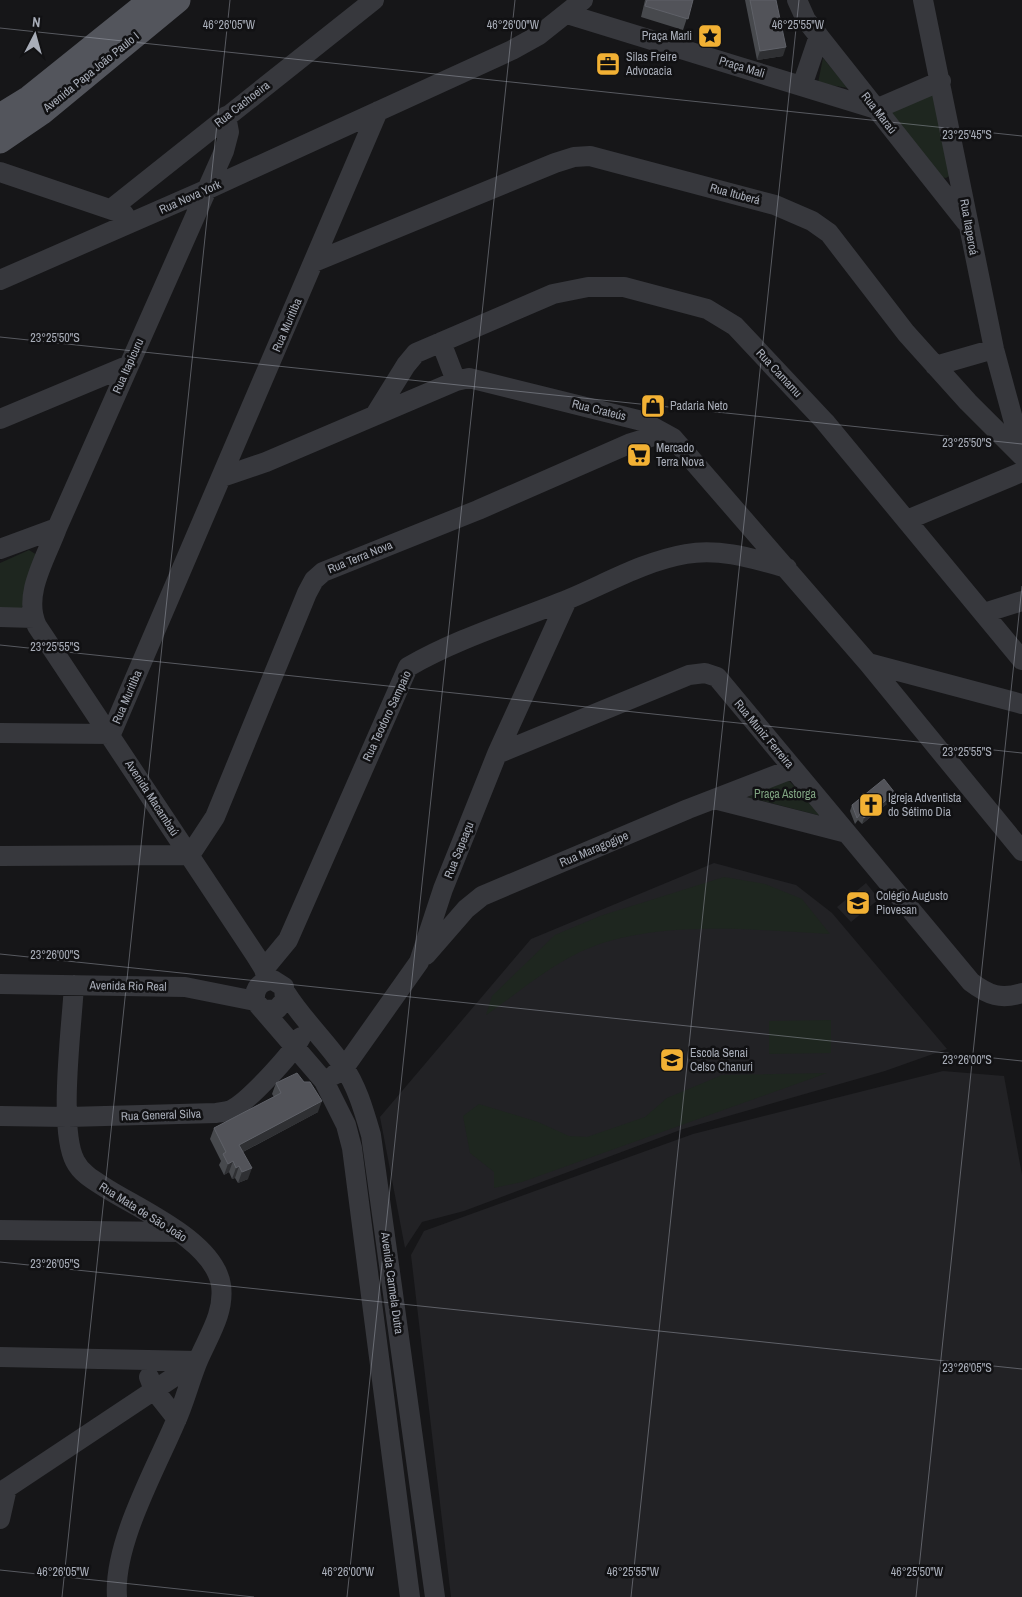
<svg xmlns="http://www.w3.org/2000/svg" width="1022" height="1597" font-family="'Archivo Narrow',sans-serif">
  <style>
    .built { fill: #222225 }
    .green { fill: #1e261f }
    .lines { fill: none; stroke-linecap: round; stroke-linejoin: round }
    .minor { stroke: #37383d; stroke-width: 20 }
    .major { stroke: #53555c; stroke-width: 25 }
    .wall { fill: #47494d }
    .shaded-wall { fill: #2f3033 }
    .building { fill: #525359; stroke: #5f6168 }
    .ticks { fill: none; stroke: #a8adb8; stroke-width: 1; stroke-opacity: 0.45 }
    .labels { text-anchor: middle; stroke-width: 5; stroke-linejoin: round; paint-order: stroke }
    .poi-label { font-size: 12px; fill: #a8adb8; stroke: #111113; text-anchor: start }
    .street-label { font-size: 12px; fill: #a8adb8; stroke: #111113 }
    .park-label { font-size: 12px; fill: #7fa381; stroke: #111113 }
    .ticks-label { font-size: 12px; text-anchor: middle; fill: #a8adb8; stroke: #111113; stroke-width: 5; stroke-linejoin: round; paint-order: stroke }
  </style>
  <rect width="100%" height="100%" fill="#161618"/>
  <path class="built" d="M 714,863 L 796,885 L 832,913 L 947,1049 L 885,1071 L 683,1129 L 464,1211 L 422,1222 L 405,1248 L 380,1117 L 531,939 Z
    M 866,883 L 879,899 L 851,922 L 837,907 Z
    M 943,1071 L 1004,1076 L 1022,1175 L 1022,1597 L 451,1597 L 411,1255 L 424,1231 L 693,1134 Z"/>
  <path class="green" d="M 823,58 L 848,88 L 818,83 Z
    M 933,93 L 954,173 L 946,178 L 941,177 L 889,114 Z
    M 29,550 L 37,555 L 39,563 L 21,610 L 0,609 L 0,563 Z
    M 787,779 L 825,817 L 748,797 Z
    M 724,877 L 765,884 L 802,899 L 830,934 C 756,930 662,920 592,947 C 556,960 518,993 486,1015 L 492,996 L 555,935 L 600,916 Z
    M 831,1020 L 831,1053 L 769,1054 L 769,1021 Z
    M 827,1073 L 522,1182 L 494,1188 L 494,1172 L 470,1153 L 463,1116 L 479,1104 L 538,1122 L 569,1136 L 587,1137 L 645,1117 L 667,1098 L 722,1075 Z"/>
  <g class="lines">
    <path class="minor" d="M 797,0 L 806,20 L 966,222
      M 923,0 L 994,349 L 1022,452
      M 567,14 L 876,109 L 941,81
      M 802,86 L 819,36
      M 226,116 L 229,132 L 224,151 L 57,528 C 46,558 22,595 37,626 L 256,956 L 264,969 L 267,980
      M 0,172 L 124,214
      M 111,209 L 374,0
      M 314,262 L 555,163 L 574,157 L 590,156 L 775,205 L 812,221 L 829,233 L 906,333 L 968,402 L 1022,456
      M 0,280 L 208,189 L 512,50 L 539,35 L 583,0
      M 441,342 L 456,381
      M 935,366 L 994,349
      M 375,415 L 406,365 L 416,353 L 553,294 L 588,287 L 624,287 L 707,309 L 735,326 L 825,422 L 1022,660
      M 0,419 L 127,366
      M 222,477 L 266,462 L 456,381 L 469,378 L 642,421 L 673,438 L 868,663 L 1022,851
      M 907,520 L 1022,472
      M 0,549 L 57,528
      M 984,613 L 1022,601
      M 0,617 L 34,618
      M 868,663 L 1022,704
      M 0,733 L 111,734
      M 111,734 L 378,111
      M 497,754 L 689,675 L 705,673 L 717,677 L 971,982 C 988,995 1001,1000 1022,993
      M 714,799 L 847,833
      M 0,856 L 190,855 L 215,817 L 307,593 L 314,580 L 323,572 L 478,510 L 631,443 L 664,433
      M 426,955 L 466,909 L 482,896 L 688,809 L 792,769
      M 264,969 L 288,940 L 408,667 C 458,638 515,621 569,599 C 607,583 645,561 686,554 C 721,548 754,559 787,568
      M 0,984 L 185,987 L 255,1001
      M 74,985 C 72,1024 58,1129 75,1161 C 82,1175 97,1182 109,1190 C 143,1211 214,1242 221,1285 C 225,1314 207,1338 197,1363 C 189,1383 184,1404 175,1423 C 154,1472 113,1545 117,1597
      M 286,993 C 303,1020 326,1041 343,1066 C 357,1086 364,1111 371,1135 L 435,1597
      M 264,1010 L 277,1009 L 285,1000 L 284,987 L 273,980 C 260,981 254,988 255,1001 L 324,1081 L 346,1125 L 352,1148 L 410,1597
      M 334,1075 L 344,1068 L 419,962 L 443,889 L 497,754 L 567,600
      M 0,1116 L 68,1117 L 216,1113 C 221,1112 226,1112 231,1110 C 248,1102 292,1054 301,1037
      M 0,1230 L 178,1232
      M 0,1357 L 198,1361
      M 149,1377 L 154,1390 L 177,1419
      M 7,1488 L 198,1361
      M 0,1519 L 7,1488"/>
    <path class="major" d="M 0,116 L 29,98 L 151,0
      M 0,141 L 41,113 L 178,0"/>
  </g>
  <path class="wall" d="M 645,0 L 693,0 L 683,30 L 641,17 Z
    M 745,0 L 776,0 L 783,56 L 757,60 Z
    M 895,793 L 893,799 L 862,824 L 858,820 L 855,824 L 850,811 L 852,805 Z
    M 276,1083 L 318,1112 L 243,1152 L 248,1179 L 238,1183 L 235,1178 L 232,1179 L 229,1172 L 224,1175 L 219,1165 L 221,1161 L 210,1139 L 214,1128 L 274,1097 L 272,1094 Z"/>
  <path class="shaded-wall" d="M 786,47 L 783,56 L 757,60 L 760,51 Z
    M 895,793 L 893,799 L 862,824 L 864,818 Z
    M 322,1101 L 318,1112 L 235,1156 L 239,1145 Z
    M 233,1161 L 229,1172 L 224,1175 L 228,1164 Z
    M 239,1166 L 235,1178 L 232,1179 L 236,1168 Z
    M 252,1168 L 248,1179 L 238,1183 L 242,1172 Z"/>
  <path class="building" d="M 647,0 L 693,0 L 688,19 L 645,6 Z
    M 750,0 L 776,0 L 786,47 L 760,51 Z
    M 884,779 L 895,793 L 864,818 L 860,814 L 857,818 L 852,805 Z
    M 297,1073 L 304,1082 L 310,1082 L 322,1101 L 239,1145 L 252,1168 L 242,1172 L 239,1166 L 236,1168 L 233,1161 L 228,1164 L 223,1154 L 226,1152 L 214,1128 L 281,1093 L 276,1083 Z"/>
  <path class="ticks" d="M 0,28 L 1022,136M 0,337 L 1022,444M 0,645 L 1022,753M 0,954 L 1022,1061M 0,1262 L 1022,1369M 0,1570 L 254,1597M 62,1597 L 230,0M 347,1597 L 515,0M 631,1597 L 799,0M 916,1597 L 1022,586"/>
  <defs>
    <symbol id="sight-square" viewBox="-11 -11 22 22"><rect x="-9" y="-9" width="18" height="18" rx="4" fill="#f2b134" stroke="#111113"/><path d="M0-6L1.8-2.2L6-1.7L2.9 1.2L3.7 5.4L0 3.3L-3.7 5.4L-2.9 1.2L-6-1.7L-1.8-2.2Z" fill="#111"/></symbol>
    <symbol id="office-square" viewBox="-11 -11 22 22"><rect x="-9" y="-9" width="18" height="18" rx="4" fill="#f2b134" stroke="#111113"/><path d="M-6-3h4V-5.5h4V-3h4V5H-6ZM-1-4.5V-3h2v-1.5ZM-6 0V1H6V0Z" fill="#111"/></symbol>
    <symbol id="shop-square" viewBox="-11 -11 22 22"><rect x="-9" y="-9" width="18" height="18" rx="4" fill="#f2b134" stroke="#111113"/><path d="M-5-2.5h2.3a2.7 3.5 0 0 1 5.4 0H5L5.5 6h-11ZM-1.5-2.5h3a1.5 2.3 0 0 0-3 0Z" fill="#111"/></symbol>
    <symbol id="supermarket-square" viewBox="-11 -11 22 22"><rect x="-9" y="-9" width="18" height="18" rx="4" fill="#f2b134" stroke="#111113"/><path d="M-6-5.5h2.5l.6 2H6L4.5 2H-2.5L-4.4-4H-6ZM-1.5 3.2a1.3 1.3 0 1 0 .1 0ZM3 3.2a1.3 1.3 0 1 0 .1 0Z" fill="#111"/></symbol>
    <symbol id="church-square" viewBox="-11 -11 22 22"><rect x="-9" y="-9" width="18" height="18" rx="4" fill="#f2b134" stroke="#111113"/><path d="M-1.2-6h2.4v3.5h3.3v2.4h-3.3V6h-2.4V-.1h-3.3v-2.4h3.3Z" fill="#111"/></symbol>
    <symbol id="school-square" viewBox="-11 -11 22 22"><rect x="-9" y="-9" width="18" height="18" rx="4" fill="#f2b134" stroke="#111113"/><path d="M0-5L7-2L0 1L-7-2ZM-4 1L0 2.5L4 1V4Q0 6-4 4Z" fill="#111"/></symbol>
    <symbol id="university-square" viewBox="-11 -11 22 22"><rect x="-9" y="-9" width="18" height="18" rx="4" fill="#f2b134" stroke="#111113"/><path d="M0-5L7-2L0 1L-7-2ZM-4 1L0 2.5L4 1V4Q0 6-4 4Z" fill="#111"/></symbol>
  </defs>
  <g fill-rule="evenodd">
    <use href="#sight-square" x="696" y="22" width="28" height="28"/>
    <use href="#office-square" x="594" y="50" width="28" height="28"/>
    <use href="#shop-square" x="639" y="392" width="28" height="28"/>
    <use href="#supermarket-square" x="625" y="441" width="28" height="28"/>
    <use href="#church-square" x="857" y="791" width="28" height="28"/>
    <use href="#school-square" x="844" y="889" width="28" height="28"/>
    <use href="#university-square" x="658" y="1046" width="28" height="28"/>
  </g>
  <g class="labels">
    <g class="poi-label">
      <text x="692" y="40" text-anchor="end">Praça Marli</text>
      <text x="626" y="61">Silas Freire<tspan x="626" dy="14">Advocacia</tspan></text>
      <text x="670" y="410">Padaria Neto</text>
      <text x="656" y="452">Mercado<tspan x="656" dy="14">Terra Nova</tspan></text>
      <text x="888" y="802">Igreja Adventista<tspan x="888" dy="14">do Sétimo Dia</tspan></text>
      <text x="876" y="900">Colégio Augusto<tspan x="876" dy="14">Piovesan</tspan></text>
      <text x="690" y="1057">Escola Senai<tspan x="690" dy="14">Celso Chanuri</tspan></text>
    </g>
    <g class="street-label">
      <text transform="translate(742 67) rotate(17)" y="4">Praça Mali</text>
      <text transform="translate(91 72) rotate(-39)" y="4">Avenida Papa João Paulo I</text>
      <text transform="translate(242 104) rotate(-38)" y="4">Rua Cachoeira</text>
      <text transform="translate(879 113) rotate(52)" y="4">Rua Maraú</text>
      <text transform="translate(735 194) rotate(15)" y="4">Rua Ituberá</text>
      <text transform="translate(190 197) rotate(-24)" y="4">Rua Nova York</text>
      <text transform="translate(969 227) rotate(80)" y="4">Rua Itaperoá</text>
      <text transform="translate(287 325) rotate(-67)" y="4">Rua Muritiba</text>
      <text transform="translate(128 366) rotate(-66)" y="4">Rua Itapicuru</text>
      <text transform="translate(779 373) rotate(47)" y="4">Rua Camamu</text>
      <text transform="translate(599 410) rotate(14)" y="4">Rua Crateús</text>
      <text transform="translate(360 557) rotate(-22)" y="4">Rua Terra Nova</text>
      <text transform="translate(127 697) rotate(-67)" y="4">Rua Muritiba</text>
      <text transform="translate(387 716) rotate(-65)" y="4">Rua Teodoro Sampaio</text>
      <text transform="translate(764 734) rotate(50)" y="4">Rua Muniz Ferreira</text>
      <text transform="translate(152 798) rotate(57)" y="4">Avenida Macambaú</text>
      <text transform="translate(594 849) rotate(-23)" y="4">Rua Maragogipe</text>
      <text transform="translate(459 850) rotate(-68)" y="4">Rua Sapeaçu</text>
      <text transform="translate(128 986) rotate(1)" y="4">Avenida Rio Real</text>
      <text transform="translate(161 1115) rotate(-2)" y="4">Rua General Silva</text>
      <text transform="translate(143 1212) rotate(32)" y="4">Rua Mata de São João</text>
      <text transform="translate(392 1283) rotate(82)" y="4">Avenida Carmela Dutra</text>
    </g>
    <g class="park-label">
      <text x="785" y="798">Praça Astorga</text>
    </g>
  </g>
  <g class="ticks-label">
    <text x="229" y="29">46°26'05"W</text>
    <text x="513" y="29">46°26'00"W</text>
    <text x="798" y="29">46°25'55"W</text>
    <text x="967" y="139">23°25'45"S</text>
    <text x="55" y="342">23°25'50"S</text>
    <text x="967" y="447">23°25'50"S</text>
    <text x="55" y="651">23°25'55"S</text>
    <text x="967" y="756">23°25'55"S</text>
    <text x="55" y="959">23°26'00"S</text>
    <text x="967" y="1064">23°26'00"S</text>
    <text x="55" y="1268">23°26'05"S</text>
    <text x="967" y="1372">23°26'05"S</text>
    <text x="63" y="1576">46°26'05"W</text>
    <text x="348" y="1576">46°26'00"W</text>
    <text x="633" y="1576">46°25'55"W</text>
    <text x="917" y="1576">46°25'50"W</text>
  </g>
  <g transform="translate(35 35) rotate(6)" stroke="#111113" stroke-width="4" paint-order="stroke">
  <path d="M0-4L9 19L0 12L-9 19Z" fill="#a8adb8"/>
  <text y="-8" font-size="14" font-weight="bold" text-anchor="middle" fill="#a8adb8">N</text>
  </g>
</svg>
